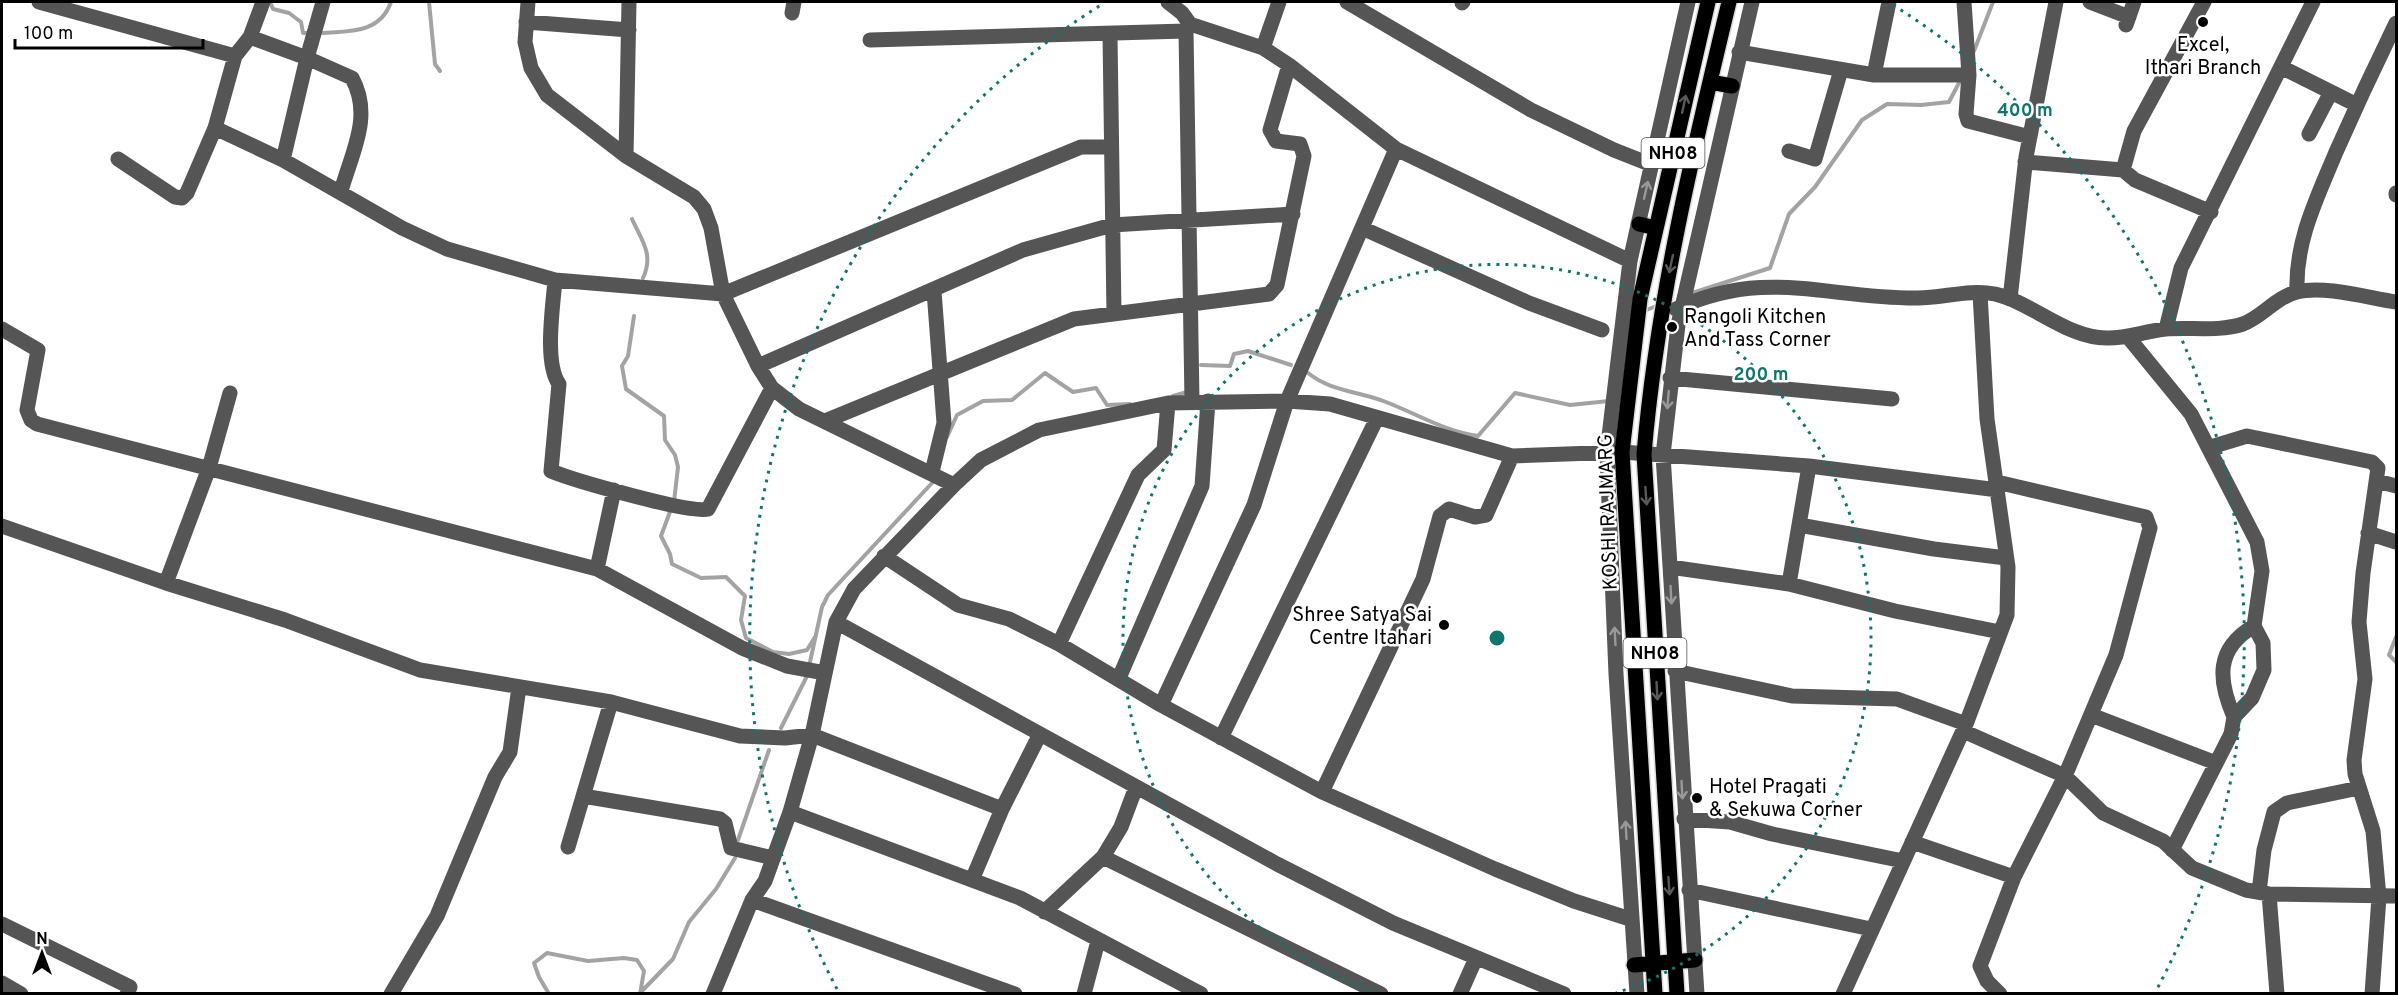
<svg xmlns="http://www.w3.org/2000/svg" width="2398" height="995" font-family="Overpass,sans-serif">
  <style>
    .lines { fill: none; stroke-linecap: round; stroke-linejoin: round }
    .stream { stroke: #a3a3a3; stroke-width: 4 }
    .major-casing { stroke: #dbdbdb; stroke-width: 18 }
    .minor { stroke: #555; stroke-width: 15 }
    .major { stroke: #000; stroke-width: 15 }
    .oneway { stroke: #595959 }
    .oneway2 { stroke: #999 }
    .ring { fill: none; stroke: #0f766e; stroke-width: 3; stroke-dasharray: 3 6 }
    .poi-dot { fill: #000; stroke: #fff; stroke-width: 2 }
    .labels { text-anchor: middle; stroke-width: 5; stroke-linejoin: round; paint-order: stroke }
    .shield { fill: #fff; stroke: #4c4c4c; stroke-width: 1.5 }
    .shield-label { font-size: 18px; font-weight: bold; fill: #000 }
    .poi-label { font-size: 20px; fill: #000; stroke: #fff; text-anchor: start }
    .street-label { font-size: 20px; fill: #000; stroke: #fff }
    .centre { fill: #0f766e; stroke: #fff; stroke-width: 3 }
    .ring-label { font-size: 18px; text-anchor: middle; font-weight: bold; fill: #0f766e; stroke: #fff; stroke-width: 5; stroke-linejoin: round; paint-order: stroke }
  </style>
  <rect width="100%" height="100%" fill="#fff"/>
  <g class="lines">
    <path class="stream" d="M 270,2 L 273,9 L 289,13 L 301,22 L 303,33 L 309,33
      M 429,2 L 435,64 L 440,71
      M 323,33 C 351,31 380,33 391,2
      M 1974,51 L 1993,2
      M 632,219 C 642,241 654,254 643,278
      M 1689,294 L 1770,268 L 1789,214 L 1815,187 L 1862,120 L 1887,104 L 1921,105 L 1949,102 L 1961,79
      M 1644,311 L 1659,305
      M 634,316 L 628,356 L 622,366 L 626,389 L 664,416 L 665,440 L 675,455 L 678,467 L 674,502
      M 1201,365 L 1230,366 L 1234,354 L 1248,351 L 1291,365
      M 1308,373 C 1332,392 1358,391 1386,402 C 1417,414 1446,432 1478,436 L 1515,393 L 1570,405 L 1609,401
      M 1173,396 L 1187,392
      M 947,437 L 957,415 L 983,401 L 1012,400 L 1045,373 L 1073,392 L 1096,388 L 1107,405 L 1130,404
      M 671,509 L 661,536 L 670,554 L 672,564 L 701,578 L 726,577 L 745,596 L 741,620 L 746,638 L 773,652 L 789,654 L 807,650 L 815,637
      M 2396,637 L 2389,655 L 2396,662
      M 810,662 L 822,607 L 828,595 L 932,483
      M 781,728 L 807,676
      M 738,840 L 769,750
      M 640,993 L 673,959 L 689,922 L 716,889 L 735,858
      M 549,994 L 539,977 L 534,963 L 547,953 L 588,961 L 624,958 L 637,960 L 644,971 L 640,994"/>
    <defs>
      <path id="major" d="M 1710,82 L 1732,86
        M 1639,224 L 1656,228
        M 1634,965 L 1695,960
        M 1655,994 L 1622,452 L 1640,299 L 1708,2
        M 1677,994 L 1644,454 C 1657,301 1693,151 1729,2"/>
    </defs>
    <use href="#major" class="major-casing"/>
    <path class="minor" d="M 39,2 L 235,56
      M 323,2 L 307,58 L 352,78 C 373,116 352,152 341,191
      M 528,2 L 525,42 L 531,68 L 547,95 L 626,156 L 694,197 L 704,209 L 711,228 L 723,294 L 758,366 L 772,388 L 799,409 L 954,485
      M 1168,2 L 1182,13 L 1190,24 L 1263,48 L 1279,2
      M 1347,2 L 1531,110 L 1614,150 L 1652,165
      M 1964,2 L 1969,75 L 1966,114 L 1968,121 L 2030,137
      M 2090,2 L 2129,17
      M 2204,2 L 2134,131 L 2123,170 L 2135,180 L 2211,212
      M 1462,3 L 1463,2
      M 792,13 L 794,2
      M 526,22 L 629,30
      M 1190,24 L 1186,31 L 1192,401
      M 2126,25 L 2134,2
      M 1110,35 L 1114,314
      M 250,37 L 263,2
      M 870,40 L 1186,31
      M 1263,48 L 1289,65 L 1396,149 L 1630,261
      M 1739,52 L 1874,75 L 1969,75
      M 2281,67 L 2357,105
      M 1874,75 L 1889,2
      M 215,128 L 283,160 L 402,228 L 447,249 L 555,280 L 723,294 L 1081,147 L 1110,147
      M 2309,134 L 2331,92
      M 1789,151 L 1815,159 L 1841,70
      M 626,156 L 629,2
      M 118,159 L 175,197 L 182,198 L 187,193 L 215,128 L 235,56 L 250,37 L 307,58 L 283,160
      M 2025,162 L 2123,170
      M 2396,195 L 2396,193
      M 1362,228 L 1529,303 L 1602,330
      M 555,280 C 553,306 544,363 559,384 L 551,471 C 573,480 690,514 708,509 L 772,388
      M 2297,292 C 2295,241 2317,198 2336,152 C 2355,109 2375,66 2396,23
      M 2010,299 L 2026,157 L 2056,2
      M 1676,309 C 1766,267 1828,299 1918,298 C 1943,298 1969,289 1995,294 C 2033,303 2068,339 2108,338 C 2128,338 2146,331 2166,329 C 2192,327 2218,332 2243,324 C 2262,317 2276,297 2297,292 C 2324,285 2369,298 2396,302
      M 2,329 L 38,350 L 27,410 L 31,420 L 37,424 L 597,569 L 742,648 L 787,666 L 825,673
      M 2166,329 L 2181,268 L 2313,2
      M 2128,337 L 2191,414 L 2257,542 L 2262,571 L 2254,626 L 2263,643 L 2264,670 L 2252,698 L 2234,717 L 2231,734 L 2172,850
      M 758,366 L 1023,250 L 1112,225 L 1293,214
      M 1670,378 L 1892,399
      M 825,421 L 1074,319 L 1269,294 L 1277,285 L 1304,156 L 1300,144 L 1276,141 L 1270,130 L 1289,65
      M 2211,447 L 2247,436 L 2372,462 L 2378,468 L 2363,573 L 2359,622 L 2365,679 L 2354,760 L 2355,774 L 2373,831 L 2379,897 L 2372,994
      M 932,472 L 944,423 L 934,291
      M 2377,481 L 2396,486
      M 1997,482 L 2146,517 L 2150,528 L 2116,655 L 2065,776 L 2014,877
      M 1799,525 L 1934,549 L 2006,558
      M 2,526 L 166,583 L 285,620 L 420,670 L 611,702 L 740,736 L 785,738 L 812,735 L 1002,809
      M 2368,533 L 2396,542
      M 884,556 L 958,605 L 1009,619 L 1059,644 L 1161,705 L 1322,792 L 1495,869 L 1574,901 L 1630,919
      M 1670,567 L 1789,584 L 1895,611 L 2000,632
      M 597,569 L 614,490
      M 166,583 L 209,468 L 230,393
      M 1789,584 L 1809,466
      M 836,622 L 1277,864 L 1393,923 L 1564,994
      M 1059,644 L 1138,475 L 1164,450 L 1168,403
      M 1675,671 L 1792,696 L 1897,699 L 1966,724
      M 1119,678 L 1202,486 L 1208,401
      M 1161,705 L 1254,505 L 1287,401 L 1396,149
      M 2091,715 L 2216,763
      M 2234,717 C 2218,680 2215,649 2254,626
      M 1963,731 L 2065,776 L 2103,813 L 2163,841 L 2192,868 L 2246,890 L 2269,894 L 2396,896
      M 1221,738 L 1377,418
      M 1322,792 L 1423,579 L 1440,516 L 1449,509 L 1475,517 L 1486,515 L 1512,456
      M 583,796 L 720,819 L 725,823 L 731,848 L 773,858
      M 790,812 L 1020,898 L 1201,994
      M 1684,819 L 1730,822 L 1772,834 L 1903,861
      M 1912,842 L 2014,877 L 1980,966 L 1987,981 L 2000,994
      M 568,847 L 611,702
      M 1103,857 L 1381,994
      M 972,880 L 1002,809 L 1040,734
      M 1689,890 L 1871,929
      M 2259,892 L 2264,850 L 2274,812 L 2287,803 L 2359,788
      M 2269,894 L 2277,994
      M 752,900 L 1015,994
      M 1044,912 L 1103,857 L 1121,827 L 1136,787
      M 2,924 L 130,987 L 127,994
      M 2,983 L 21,994
      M 391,994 L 437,916 L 495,777 L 510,752 L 519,687
      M 713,994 L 752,900 L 765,881 L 790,812 L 812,735 L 836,622 L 854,589 L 954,485 L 981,460 L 1039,430 L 1168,403 L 1287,401 L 1330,404 L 1512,456 L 1622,452 L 1809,466 L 1998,490
      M 1084,994 L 1098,941
      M 1460,994 L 1476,958
      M 1637,994 L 1616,674 L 1607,453 L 1630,261 L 1688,2
      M 1697,994 L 1663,455 L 1678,325 L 1752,2
      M 1843,994 L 1966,724 L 2007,615 L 2008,567 L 1987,419 L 1980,293"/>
    <use href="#major" class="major"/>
  </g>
  <defs><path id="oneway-shaft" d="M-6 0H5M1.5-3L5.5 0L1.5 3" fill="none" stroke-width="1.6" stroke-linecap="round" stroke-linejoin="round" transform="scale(1.5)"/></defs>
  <g class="oneway">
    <use href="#oneway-shaft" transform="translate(1684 104) rotate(-78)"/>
    <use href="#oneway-shaft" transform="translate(1671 264) rotate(102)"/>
    <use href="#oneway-shaft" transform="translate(1646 496) rotate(86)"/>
    <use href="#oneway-shaft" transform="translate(1657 691) rotate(87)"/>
    <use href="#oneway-shaft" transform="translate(1669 886) rotate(86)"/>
  </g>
  <g class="oneway2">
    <use href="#oneway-shaft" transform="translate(1646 190) rotate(-77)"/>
    <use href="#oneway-shaft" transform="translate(1668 400) rotate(95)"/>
    <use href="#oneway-shaft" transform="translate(1671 595) rotate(87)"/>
    <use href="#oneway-shaft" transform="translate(1615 636) rotate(-93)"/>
    <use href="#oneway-shaft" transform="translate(1682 790) rotate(87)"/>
    <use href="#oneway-shaft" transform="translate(1626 830) rotate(-93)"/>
  </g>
  <g class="ring">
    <path d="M1378 993A374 374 0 1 1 1616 993"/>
    <path d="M837 989A747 747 0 0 1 1101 5M1893 5A747 747 0 0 1 2157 989"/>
  </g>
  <g class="poi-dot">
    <circle cx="2203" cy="22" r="6"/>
    <circle cx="1672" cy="327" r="6"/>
    <circle cx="1444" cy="625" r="6"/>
    <circle cx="1697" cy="798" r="6"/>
  </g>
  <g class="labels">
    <g class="shield">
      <rect x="1641.5" y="138" width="63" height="30" rx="4.5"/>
      <rect x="1623.5" y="638" width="63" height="30" rx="4.5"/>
    </g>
    <g class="shield-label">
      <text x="1673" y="159">NH08</text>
      <text x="1655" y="659">NH08</text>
    </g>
    <g class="poi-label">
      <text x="2203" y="51" text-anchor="middle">Excel,<tspan x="2203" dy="23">Ithari Branch</tspan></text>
      <text x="1684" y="323">Rangoli Kitchen<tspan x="1684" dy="23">And Tass Corner</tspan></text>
      <text x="1432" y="621" text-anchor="end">Shree Satya Sai<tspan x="1432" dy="23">Centre Itahari</tspan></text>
      <text x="1709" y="793">Hotel Pragati<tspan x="1709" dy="23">&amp; Sekuwa Corner</tspan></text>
    </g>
    <g class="street-label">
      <text transform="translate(1607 512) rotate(-92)" y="7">KOSHI RAJMARG</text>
    </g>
  </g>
  <circle cx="1497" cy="638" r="9" class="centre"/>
  <g class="ring-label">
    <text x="2025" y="116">400 m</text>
    <text x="1761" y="380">200 m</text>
  </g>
  <rect width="2398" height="995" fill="none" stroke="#000000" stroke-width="6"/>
  <g transform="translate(42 953)" stroke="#ffffff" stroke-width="4.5" paint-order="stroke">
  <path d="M0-4.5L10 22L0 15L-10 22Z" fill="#000000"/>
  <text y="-9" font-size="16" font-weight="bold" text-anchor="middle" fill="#000000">N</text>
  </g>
  <path d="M15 39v9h188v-9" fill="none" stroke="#000000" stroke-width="3"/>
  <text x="24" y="39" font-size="18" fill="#000000" stroke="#ffffff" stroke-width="4.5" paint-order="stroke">100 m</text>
</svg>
